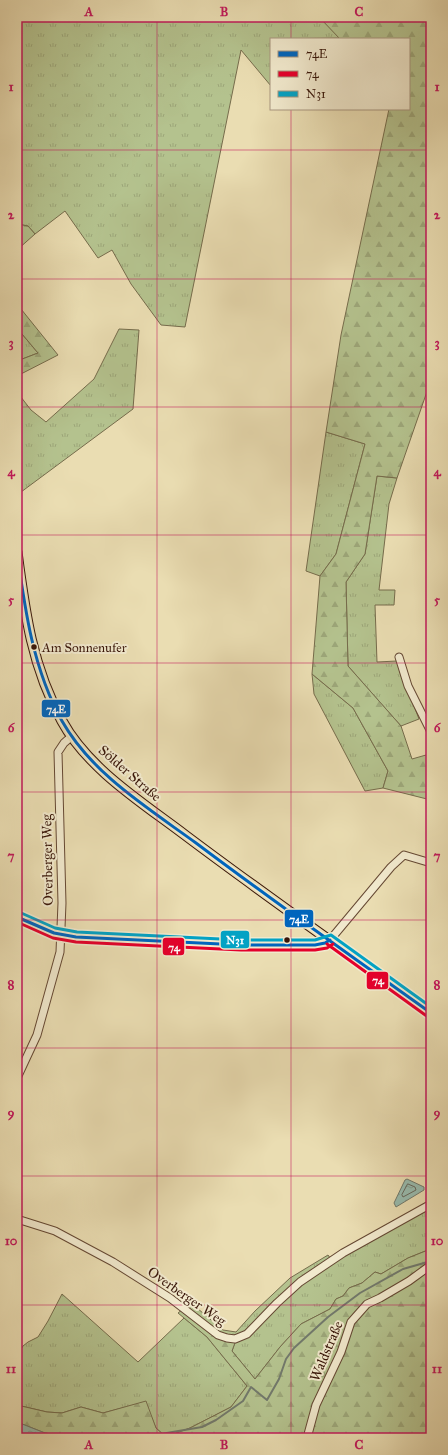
<svg xmlns="http://www.w3.org/2000/svg" width="448" height="1455" font-family="'IM FELL Great Primer',serif">
  <style>
    .grass { fill: url(#grass-tufts); stroke: #766c4c }
    .forest { fill: url(#forest-firs); stroke: #766c4c }
    .water { fill: url(#water-ripples); stroke: #72796c }
    .lines { fill: none; stroke-linecap: round; stroke-linejoin: round }
    .shore { stroke: #68685c; stroke-width: 1 }
    .stream { stroke: #72796c; stroke-width: 2 }
    .minor-casing { stroke: #654833; stroke-width: 9 }
    .major-casing { stroke: #391609; stroke-width: 11 }
    .minor { stroke: #f1e9cd; stroke-width: 7 }
    .major { stroke: #eaddb2; stroke-width: 9 }
    .bus-1-casing { stroke: #f1e9cd; stroke-width: 6 }
    .bus-2-casing { stroke: #f1e9cd; stroke-width: 6 }
    .bus-3-casing { stroke: #f1e9cd; stroke-width: 6 }
    .bus-1 { stroke: #0065bd; stroke-width: 3 }
    .bus-2 { stroke: #e4002b; stroke-width: 3 }
    .bus-3 { stroke: #03a2c4; stroke-width: 3 }
    .grid { fill: none; stroke: #c2185b; stroke-width: 1; stroke-opacity: 0.55 }
    .bus-dot { fill: #391609; stroke: #f1e9cd; stroke-width: 1.5 }
    .labels { text-anchor: middle; stroke-width: 4; stroke-linejoin: round; paint-order: stroke }
    .bus-label { font-size: 13px; fill: #391609; stroke: #f1e9cd; text-anchor: start }
    .street-label { font-size: 14px; fill: #391609; stroke: #f1e9cd }
    .line-badge { stroke: #f1e9cd; stroke-width: 1.5 }
    .badge-label { font-size: 11px; text-anchor: middle; font-weight: bold; fill: #fff }
    .neatline { fill: none; stroke: #c2185b; stroke-width: 1.5 }
    .grid-label { font-size: 13px; text-anchor: middle; font-weight: bold; fill: #c2185b }
  </style>
  <defs>
    <pattern id="grass-tufts" width="24" height="20" patternUnits="userSpaceOnUse"><rect width="24" height="20" fill="#b4c28e"/><path d="M3 7l-1-3M5 7V3M7 7l1-3M15 17l-1-3M17 17v-4M19 17l1-3" fill="none" stroke="#9ca679"/></pattern>
    <pattern id="forest-firs" width="22" height="20" patternUnits="userSpaceOnUse"><rect width="22" height="20" fill="#b4c28e"/><path d="M5 1l3.5 6h-7zM16 11l3.5 6h-7z" fill="#9ca679"/></pattern>
    <pattern id="water-ripples" width="26" height="14" patternUnits="userSpaceOnUse"><rect width="26" height="14" fill="#98bbae"/><path d="M2 4q2-2 4 0t4 0M15 11q2-2 4 0t4 0" fill="none" stroke="#84a094"/></pattern>
  </defs>
  <rect width="100%" height="100%" fill="#eaddb2"/>
  <filter id="stains"><feTurbulence type="fractalNoise" baseFrequency=".005" numOctaves="4"/><feColorMatrix values="0 0 0 0 .2 0 0 0 0 .09 0 0 0 0 .02 0 0 0 .5 -.17"/></filter>
  <radialGradient id="worn" r=".72"><stop offset=".6" stop-color="#630" stop-opacity="0"/><stop offset="1" stop-color="#630" stop-opacity=".3"/></radialGradient>
  <path class="grass" d="M 17,17 L 319,17 L 340,38 L 271,39 L 271,86 L 241,50 L 185,327 L 161,325 L 131,284 L 112,250 L 98,258 L 65,211 L 35,234 L 28,226 L 17,224 Z
    M 17,328 L 38,353 L 17,361 Z
    M 119,329 L 139,330 L 133,409 L 17,495 L 17,392 L 31,410 L 46,422 L 94,379 Z
    M 326,432 L 365,444 L 336,554 L 320,576 L 306,571 Z
    M 377,476 L 397,478 L 389,504 L 379,590 L 395,590 L 394,605 L 375,605 L 377,662 L 397,661 L 419,719 L 401,726 L 348,666 L 346,582 L 365,554 Z
    M 312,674 L 353,708 L 388,771 L 383,788 L 365,791 L 314,694 Z
    M 431,1206 L 431,1251 L 428,1250 L 408,1258 L 381,1274 L 375,1272 L 362,1283 L 349,1288 L 343,1296 L 336,1299 L 330,1309 L 301,1324 L 280,1347 L 255,1379 L 232,1351 L 236,1340 L 301,1283 L 344,1254 Z
    M 328,1255 L 331,1259 L 247,1333 L 235,1337 L 219,1333 L 185,1307 L 184,1303 L 197,1308 L 223,1330 L 236,1332 L 255,1311 L 290,1278 Z
    M 62,1294 L 138,1362 L 184,1318 L 207,1337 L 247,1386 L 231,1407 L 190,1428 L 166,1437 L 156,1428 L 145,1402 L 103,1413 L 81,1407 L 62,1413 L 47,1412 L 17,1405 L 17,1355 L 23,1346 L 28,1342 L 38,1337 L 48,1321 Z
    M 310,1434 L 431,1434 L 431,1438 L 309,1438 Z"/>
  <path class="forest" d="M 319,17 L 431,17 L 431,380 L 397,478 L 377,476 L 365,554 L 346,582 L 348,666 L 401,726 L 412,759 L 426,755 L 431,765 L 431,800 L 383,788 L 388,771 L 353,708 L 312,674 L 320,576 L 336,554 L 365,444 L 326,432 L 341,335 L 389,109 L 409,109 L 409,39 L 340,39 Z
    M 17,224 L 28,226 L 35,234 L 17,250 Z
    M 17,304 L 58,355 L 17,376 L 17,361 L 38,353 L 17,328 Z
    M 428,1250 L 431,1251 L 431,1264 L 380,1297 L 351,1323 L 306,1438 L 61,1438 L 57,1435 L 45,1433 L 17,1422 L 17,1405 L 47,1412 L 62,1413 L 81,1407 L 103,1413 L 146,1401 L 156,1428 L 166,1437 L 190,1428 L 231,1407 L 247,1386 L 207,1337 L 178,1313 L 183,1309 L 217,1336 L 236,1340 L 232,1351 L 255,1379 L 280,1347 L 301,1324 L 330,1309 L 336,1299 L 343,1296 L 349,1288 L 362,1283 L 375,1272 L 381,1274 L 408,1258 Z
    M 431,1266 L 431,1434 L 310,1434 L 317,1406 L 352,1323 L 367,1304 Z"/>
  <path class="water" d="M 407,1179 L 424,1187 L 424,1190 L 396,1207 L 394,1203 L 405,1180 Z
    M 17,1422 L 45,1433 L 57,1435 L 61,1438 L 17,1438 Z"/>
  <g class="lines">
    <path class="shore" d="M 408,1184 L 415,1187 L 416,1190 L 403,1197 L 402,1195 Z"/>
    <path class="stream" d="M 137,1438 L 202,1427 L 216,1420 L 243,1401 L 251,1387 L 267,1400 L 279,1379 L 286,1359 L 294,1348 L 328,1317 L 360,1293 L 403,1269 L 431,1261"/>
    <defs>
      <path id="minor" d="M 399,657 L 408,686 L 431,732
        M 17,917 L 54,933 L 76,937 L 241,945 L 320,944 L 330,940 L 391,867 L 404,855 L 431,863
        M 17,1078 L 37,1035 L 60,952 L 62,903 L 58,752 L 64,743 L 72,736
        M 17,1219 L 55,1231 L 113,1262 L 170,1298 L 218,1335 L 227,1338 L 235,1339 L 247,1334 L 277,1303 L 300,1282 L 343,1253 L 431,1204
        M 307,1438 L 316,1405 L 341,1352 L 351,1322 L 367,1304 L 380,1298 L 409,1281 L 431,1265"/>
      <path id="major" d="M 17,552 C 25,613 32,667 62,721 C 88,769 143,803 185,835 C 266,896 349,954 431,1013"/>
    </defs>
    <use href="#minor" class="minor-casing"/>
    <use href="#major" class="major-casing"/>
    <use href="#minor" class="minor"/>
    <use href="#major" class="major"/>
    <defs>
      <path id="bus-1" d="M 17,552 C 25,610 33,669 62,721 C 92,774 148,808 196,843 C 273,901 352,957 431,1013
        M 17,917 L 54,933 L 76,937 L 241,945 L 315,945 L 325,943 L 330,940"/>
      <path id="bus-2" d="M 17,922 L 53,938 L 76,942 L 241,950 L 315,950 L 327,948 L 333,944
        M 327,944 L 428,1017"/>
      <path id="bus-3" d="M 19,912 L 55,928 L 77,932 L 241,940 L 315,940 L 331,935 L 431,1007"/>
    </defs>
    <use href="#bus-1" class="bus-1-casing"/>
    <use href="#bus-2" class="bus-2-casing"/>
    <use href="#bus-3" class="bus-3-casing"/>
    <use href="#bus-1" class="bus-1"/>
    <use href="#bus-2" class="bus-2"/>
    <use href="#bus-3" class="bus-3"/>
  </g>
  <path class="grid" d="M 157,17 L 157,1438M 291,17 L 291,39M 291,109 L 291,1438M 17,150 L 431,150M 17,279 L 431,279M 17,407 L 431,407M 17,535 L 431,535M 17,663 L 431,663M 17,792 L 431,792M 17,920 L 431,920M 17,1048 L 431,1048M 17,1176 L 431,1176M 17,1305 L 431,1305"/>
  <g class="bus-dot">
    <circle cx="34" cy="647" r="3.5"/>
    <circle cx="287" cy="940" r="3.5"/>
  </g>
  <g class="labels">
    <g class="bus-label">
      <text x="42" y="652">Am Sonnenufer</text>
    </g>
    <g class="street-label">
      <text transform="translate(130 773) rotate(41)" y="5">Sölder Straße</text>
      <text transform="translate(47 860) rotate(-91)" y="5">Overberger Weg</text>
      <text transform="translate(187 1296) rotate(35)" y="5">Overberger Weg</text>
      <text transform="translate(326 1351) rotate(-67)" y="5">Waldstraße</text>
    </g>
  </g>
  <g class="line-badge">
    <rect x="41" y="699" width="30" height="19" rx="4" fill="#0065bd"/>
    <rect x="284" y="909" width="30" height="19" rx="4" fill="#0065bd"/>
    <rect x="220" y="930" width="30" height="19" rx="4" fill="#03a2c4"/>
    <rect x="162" y="937" width="23" height="19" rx="4" fill="#e4002b"/>
    <rect x="366" y="971" width="23" height="19" rx="4" fill="#e4002b"/>
  </g>
  <g class="badge-label">
    <text x="56" y="713">74E</text>
    <text x="299" y="923">74E</text>
    <text x="235" y="944">N31</text>
    <text x="174" y="951">74</text>
    <text x="378" y="984">74</text>
  </g>
  <rect width="448" height="1455" fill="none" stroke="#eaddb2" stroke-width="44"/>
  <rect x="270" y="38" width="140" height="72" fill="#f1e9cd" stroke="#a7957f"/>
  <rect x="278" y="51" width="20" height="6" fill="#0065bd" stroke="#a7957f"/>
  <text x="306" y="58" font-size="12" fill="#391609">74E</text>
  <rect x="278" y="71" width="20" height="6" fill="#e4002b" stroke="#a7957f"/>
  <text x="306" y="78" font-size="12" fill="#391609">74</text>
  <rect x="278" y="91" width="20" height="6" fill="#03a2c4" stroke="#a7957f"/>
  <text x="306" y="98" font-size="12" fill="#391609">N31</text>
  <rect x="22" y="22" width="404" height="1411" class="neatline"/>
  <g class="grid-label">
    <text x="89" y="16">A</text>
    <text x="224" y="16">B</text>
    <text x="359" y="16">C</text>
    <text x="11" y="91">1</text>
    <text x="437" y="91">1</text>
    <text x="11" y="219">2</text>
    <text x="437" y="219">2</text>
    <text x="11" y="347">3</text>
    <text x="437" y="347">3</text>
    <text x="11" y="476">4</text>
    <text x="437" y="476">4</text>
    <text x="11" y="604">5</text>
    <text x="437" y="604">5</text>
    <text x="11" y="732">6</text>
    <text x="437" y="732">6</text>
    <text x="11" y="860">7</text>
    <text x="437" y="860">7</text>
    <text x="11" y="989">8</text>
    <text x="437" y="989">8</text>
    <text x="11" y="1117">9</text>
    <text x="437" y="1117">9</text>
    <text x="11" y="1245">10</text>
    <text x="437" y="1245">10</text>
    <text x="11" y="1373">11</text>
    <text x="437" y="1373">11</text>
    <text x="89" y="1449">A</text>
    <text x="224" y="1449">B</text>
    <text x="359" y="1449">C</text>
  </g>
  <rect width="100%" height="100%" filter="url(#stains)"/>
  <rect width="100%" height="100%" fill="url(#worn)"/>
</svg>
